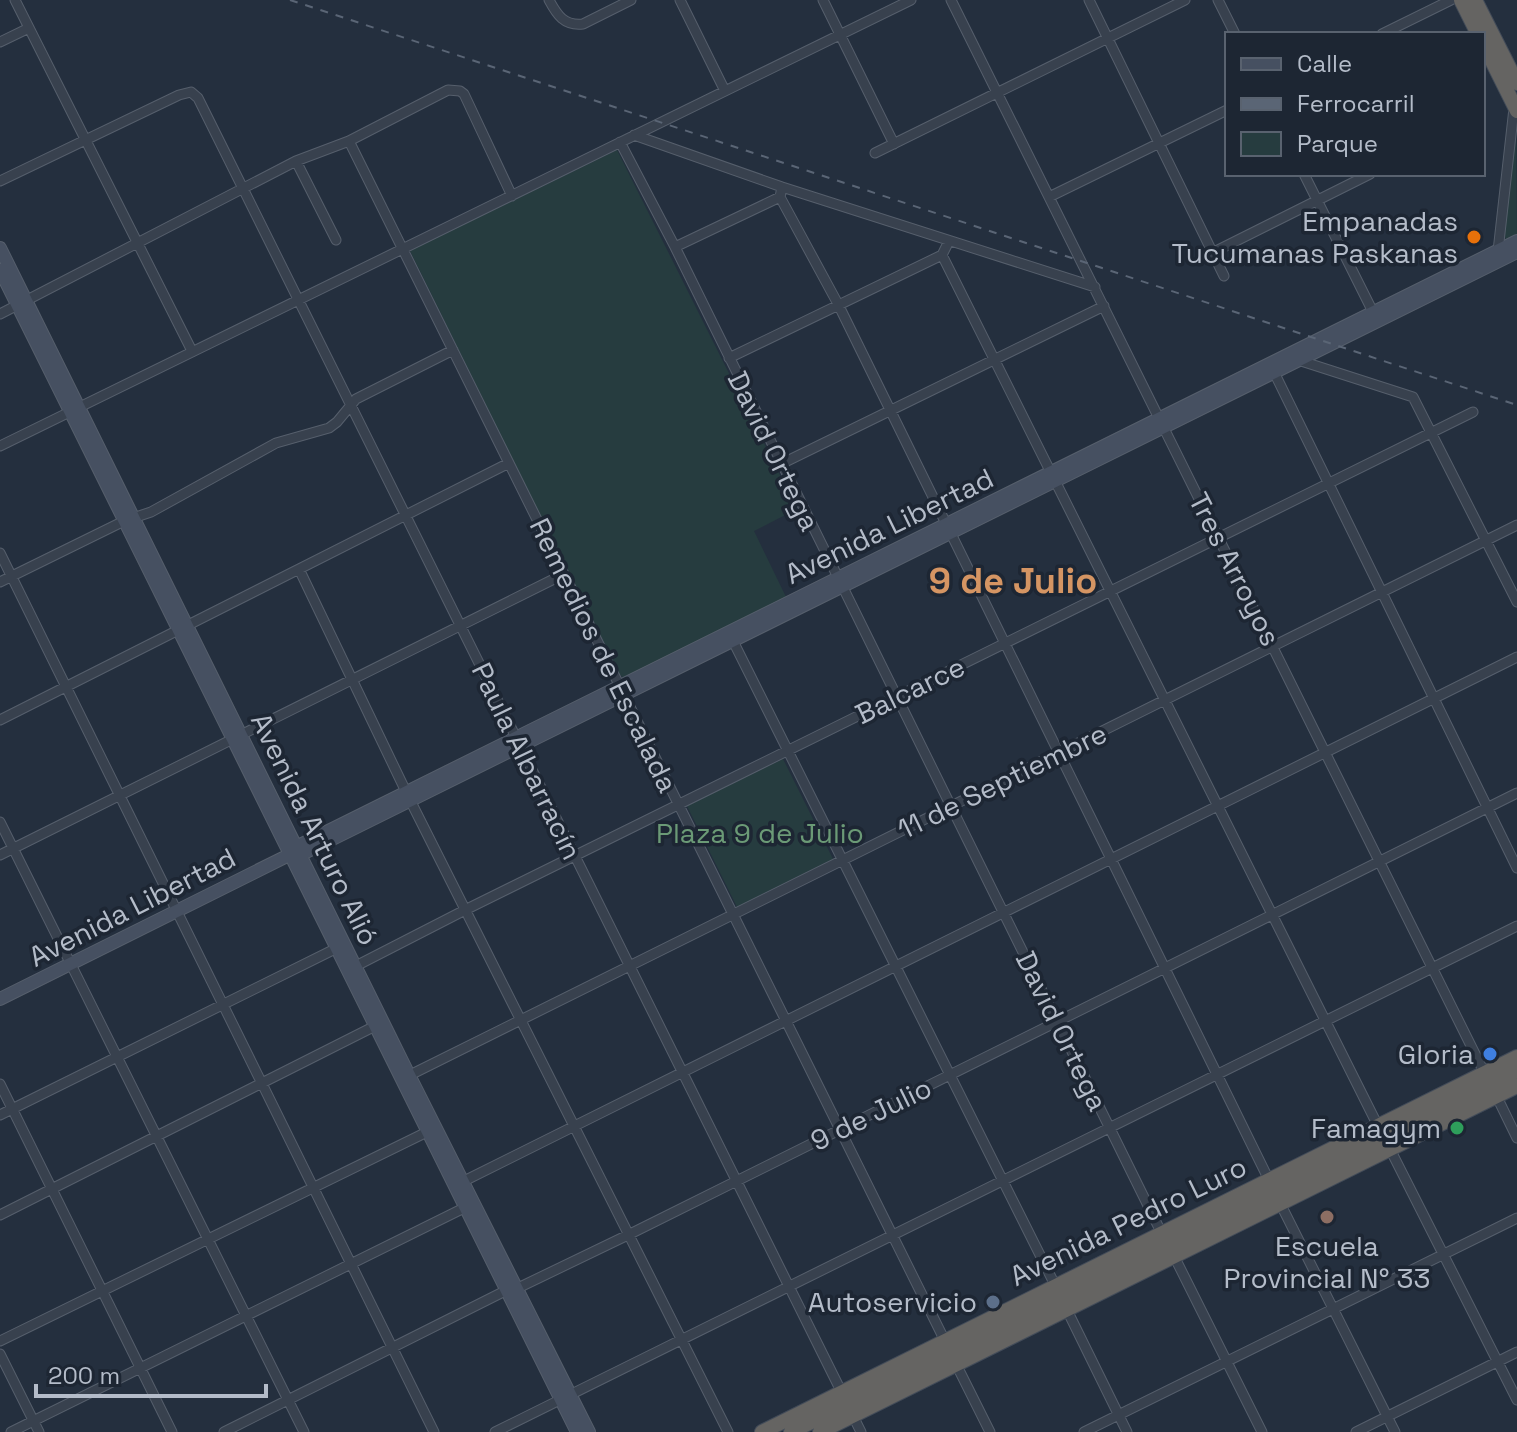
<svg xmlns="http://www.w3.org/2000/svg" width="1517" height="1432" font-family="'Space Grotesk',sans-serif">
  <style>
    .green { fill: #263c3f }
    .lines { fill: none; stroke-linecap: round; stroke-linejoin: round }
    .minor-casing { stroke: #565f6c; stroke-width: 11 }
    .secondary-casing { stroke: #565f6c; stroke-width: 14 }
    .trunk-casing { stroke: #434c59; stroke-width: 16 }
    .minor { stroke: #38414e; stroke-width: 9 }
    .secondary { stroke: #465061; stroke-width: 12 }
    .trunk { stroke: #656462; stroke-width: 14 }
    .rail { stroke: #5a6575; stroke-width: 2; stroke-dasharray: 8 8; stroke-linecap: butt }
    .food-dot { fill: #e8710a; stroke: #1d2633; stroke-width: 3 }
    .shop-dot { fill: #3f7fe0; stroke: #1d2633; stroke-width: 3 }
    .leisure-dot { fill: #2e9e5b; stroke: #1d2633; stroke-width: 3 }
    .education-dot { fill: #8d6e63; stroke: #1d2633; stroke-width: 3 }
    .service-dot { fill: #5c6f8a; stroke: #1d2633; stroke-width: 3 }
    .labels { text-anchor: middle; stroke-width: 7; stroke-linejoin: round; paint-order: stroke }
    .poi-label { font-size: 28px; fill: #b4bcc9; stroke: #1d2633; text-anchor: end }
    .street-label { font-size: 28px; fill: #b4bcc9; stroke: #1d2633 }
    .park-label { font-size: 28px; fill: #6b9a76; stroke: #1d2633 }
    .district-label { font-size: 36px; font-weight: bold; fill: #d59563; stroke: #1d2633 }
  </style>
  <rect width="100%" height="100%" fill="#242f3e"/>
  <path class="green" d="M 1516,125 L 1517,236 L 1508,240 L 1504,237 Z
    M 617,150 L 797,509 L 754,531 L 787,599 L 625,679 L 618,673 L 410,251 Z
    M 783,759 L 833,859 L 737,907 L 687,806 Z"/>
  <g class="lines">
    <defs>
      <path id="minor" d="M 15,0 L 192,351
        M 549,0 C 557,15 564,26 583,24 L 631,0
        M 680,0 L 725,91
        M 823,0 L 894,144
        M 951,0 L 1487,1078
        M 1089,0 L 1224,276
        M 1218,0 L 1235,34
        M 1382,34 L 1451,0
        M 0,42 L 29,28
        M 634,135 L 782,187 L 1095,287
        M 349,141 L 945,1341
        M 620,142 L 675,247 L 1162,1234
        M 875,153 L 1185,0
        M 296,161 L 336,240
        M 1304,174 L 1376,318
        M 0,181 L 179,95 L 191,92 L 198,98 L 844,1397
        M 782,187 L 780,197 L 838,304 L 1269,1180
        M 1049,197 L 1227,110
        M 675,247 L 780,197
        M 1498,251 L 1514,108
        M 1212,253 L 1370,174
        M 942,255 L 1378,1126
        M 0,314 L 296,161 L 349,141 L 448,90 L 460,91 L 464,94 L 512,196
        M 729,358 L 942,255 L 949,241
        M 1298,360 L 1413,397 L 1517,602
        M 1272,368 L 1517,868
        M 0,446 L 911,0
        M 781,464 L 1104,306
        M 0,553 L 434,1432
        M 299,569 L 410,800 L 728,1432
        M 0,582 L 124,521 L 151,512 L 276,443 L 329,428 L 337,422 L 356,399 L 453,350
        M 731,637 L 1057,1289
        M 0,720 L 509,463
        M 0,822 L 304,1432
        M 0,855 L 564,574
        M 350,969 L 467,909 L 1473,412
        M 406,1077 L 1517,525
        M 0,1084 L 172,1432
        M 1496,1095 L 1517,1138
        M 0,1115 L 341,946
        M 1390,1149 L 1517,1400
        M 460,1183 L 1517,657
        M 1280,1203 L 1395,1432
        M 0,1215 L 379,1024
        M 1174,1256 L 1262,1432
        M 1065,1306 L 1127,1432
        M 0,1341 L 433,1129
        M 0,1354 L 39,1432
        M 956,1364 L 990,1432
        M 852,1414 L 861,1432
        M 11,1432 L 468,1206
        M 224,1432 L 505,1291 L 518,1288 L 630,1234 L 1517,793
        M 495,1432 L 1517,926
        M 1084,1432 L 1517,1218
        M 1356,1432 L 1517,1352"/>
      <path id="secondary" d="M 0,248 L 409,1075 L 589,1432
        M 0,270 L 577,1432
        M 288,856 L 302,854 L 1517,252
        M 0,999 L 285,857 L 298,846 L 1517,241"/>
      <path id="trunk" d="M 1461,0 L 1478,34
        M 1475,0 L 1517,83
        M 1483,43 L 1517,111
        M 762,1432 L 1517,1057
        M 791,1432 L 1517,1071
        M 820,1432 L 1517,1086"/>
    </defs>
    <use href="#minor" class="minor-casing"/>
    <use href="#secondary" class="secondary-casing"/>
    <use href="#trunk" class="trunk-casing"/>
    <use href="#minor" class="minor"/>
    <use href="#secondary" class="secondary"/>
    <use href="#trunk" class="trunk"/>
    <path class="rail" d="M 290,0 L 1517,405"/>
  </g>
  <circle class="food-dot" cx="1474" cy="237" r="8"/>
  <circle class="shop-dot" cx="1490" cy="1054" r="8"/>
  <circle class="leisure-dot" cx="1457" cy="1128" r="8"/>
  <circle class="education-dot" cx="1327" cy="1217" r="8"/>
  <circle class="service-dot" cx="993" cy="1302" r="8"/>
  <g class="labels">
    <g class="poi-label">
      <text x="1458" y="231">Empanadas<tspan x="1458" dy="32">Tucumanas Paskanas</tspan></text>
      <text x="1474" y="1064">Gloria</text>
      <text x="1441" y="1138">Famagym</text>
      <text x="1327" y="1256" text-anchor="middle">Escuela<tspan x="1327" dy="32">Provincial N° 33</tspan></text>
      <text x="977" y="1312">Autoservicio</text>
    </g>
    <g class="street-label">
      <text transform="translate(774 451) rotate(64)" y="10">David Ortega</text>
      <text transform="translate(889 526) rotate(-26)" y="10">Avenida Libertad</text>
      <text transform="translate(1235 569) rotate(63)" y="10">Tres Arroyos</text>
      <text transform="translate(604 655) rotate(64)" y="10">Remedios de Escalada</text>
      <text transform="translate(910 690) rotate(-26)" y="10">Balcarce</text>
      <text transform="translate(527 761) rotate(64)" y="10">Paula Albarracín</text>
      <text transform="translate(1002 781) rotate(-26)" y="10">11 de Septiembre</text>
      <text transform="translate(315 829) rotate(64)" y="10">Avenida Arturo Alió</text>
      <text transform="translate(132 907) rotate(-27)" y="10">Avenida Libertad</text>
      <text transform="translate(1062 1031) rotate(64)" y="10">David Ortega</text>
      <text transform="translate(871 1114) rotate(-26)" y="10">9 de Julio</text>
      <text transform="translate(1128 1221) rotate(-26)" y="10">Avenida Pedro Luro</text>
    </g>
    <g class="park-label">
      <text x="760" y="843">Plaza 9 de Julio</text>
    </g>
    <g class="district-label">
      <text x="1013" y="593">9 de Julio</text>
    </g>
  </g>
  <rect x="1225" y="32" width="260" height="144" fill="#1d2633" stroke="#59626f" stroke-width="2"/>
  <rect x="1241" y="58" width="40" height="12" fill="#465061" stroke="#59626f" stroke-width="2"/>
  <text x="1297" y="72" font-size="24" fill="#b4bcc9">Calle</text>
  <rect x="1241" y="98" width="40" height="12" fill="#5a6575" stroke="#59626f" stroke-width="2"/>
  <text x="1297" y="112" font-size="24" fill="#b4bcc9">Ferrocarril</text>
  <rect x="1241" y="132" width="40" height="24" fill="#263c3f" stroke="#59626f" stroke-width="2"/>
  <text x="1297" y="152" font-size="24" fill="#b4bcc9">Parque</text>
  <path d="M36 1384v12h230v-12" fill="none" stroke="#b4bcc9" stroke-width="4"/>
  <text x="48" y="1384" font-size="24" fill="#b4bcc9" stroke="#1d2633" stroke-width="6" paint-order="stroke">200 m</text>
</svg>
